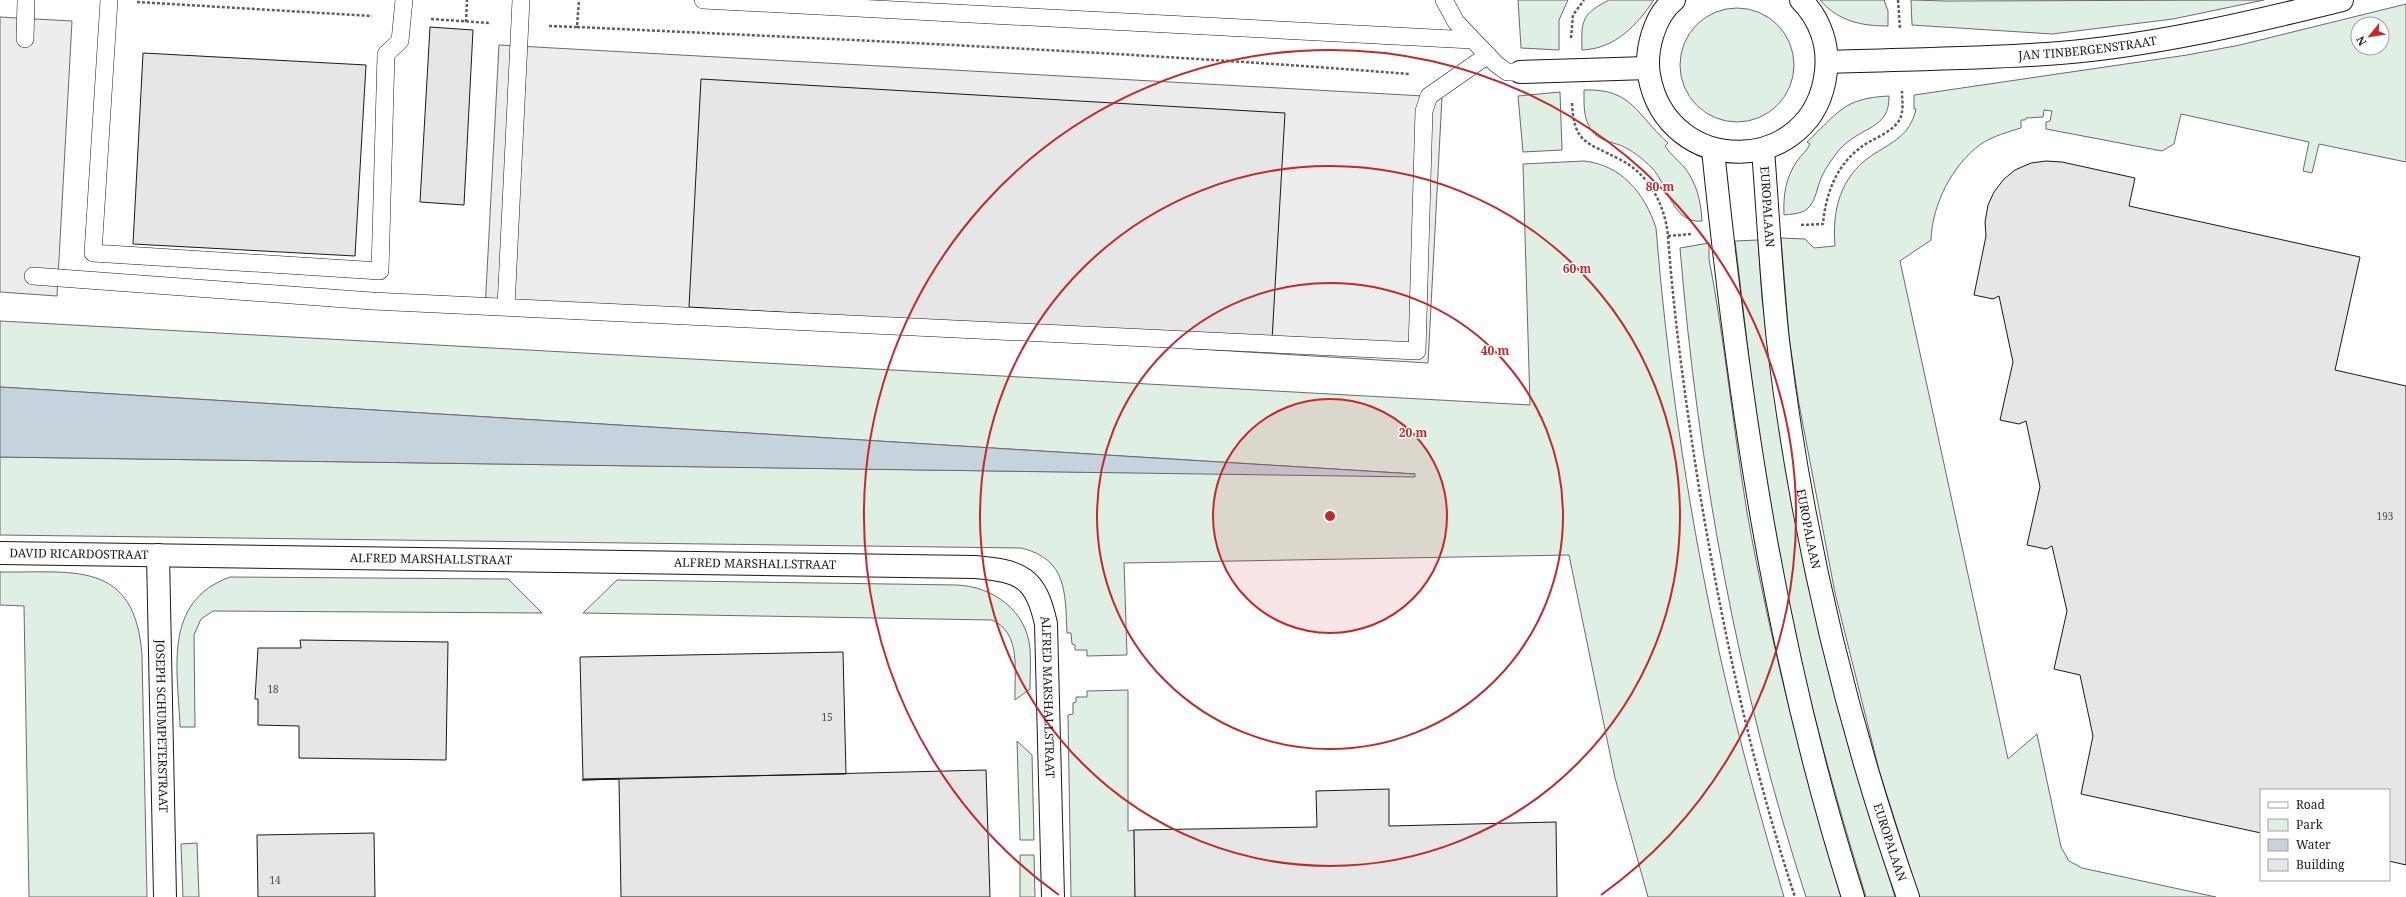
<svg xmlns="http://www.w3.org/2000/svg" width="2406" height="897" font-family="'Noto Serif',serif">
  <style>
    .green { fill: #e0efe3; stroke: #6a6a6a; fill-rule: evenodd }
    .parking { fill: #ededed; stroke: #6a6a6a }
    .water { fill: #c6d2dc; stroke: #6a6a6a }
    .building { fill: #e6e6e6; stroke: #1a1a1a }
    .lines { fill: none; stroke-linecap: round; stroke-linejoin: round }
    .lane-casing { stroke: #1a1a1a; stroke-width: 18 }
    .street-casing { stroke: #1a1a1a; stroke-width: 24 }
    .secondary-casing { stroke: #1a1a1a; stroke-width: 24 }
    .path { stroke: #5f5f5f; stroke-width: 2.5; stroke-dasharray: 3 2; stroke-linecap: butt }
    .lane { stroke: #fff; stroke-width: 17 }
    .street { stroke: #fff; stroke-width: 22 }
    .secondary { stroke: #fff; stroke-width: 22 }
    .ring { fill: none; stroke: #c62828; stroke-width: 2 }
    .labels { text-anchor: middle; stroke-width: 3; stroke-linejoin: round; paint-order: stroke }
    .number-label { font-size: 10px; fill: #4d4d4d }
    .street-label { font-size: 12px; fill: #1a1a1a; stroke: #fff }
    .centre { fill: #c62828; stroke: #fff; stroke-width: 2 }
    .ring-label { font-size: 12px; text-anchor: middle; font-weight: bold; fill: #c62828; stroke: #fff; stroke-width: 3; stroke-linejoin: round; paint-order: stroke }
  </style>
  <rect width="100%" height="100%" fill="#fff"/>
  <path class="green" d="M 1518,0 L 1568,0 L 1559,20 L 1559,50 L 1521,48 Z
    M 1609,0 L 1654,0 C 1637,25 1615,49 1582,50 C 1581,20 1582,14 1609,0 Z
    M 1820,0 L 1884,0 L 1888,11 L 1888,26 C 1861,26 1838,21 1820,0 Z
    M 1911,0 L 1946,1 L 2264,0 L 2173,19 L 2052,34 L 1912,25 Z
    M 2406,4 L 2406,162 L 2319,144 L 2312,173 L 2303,171 L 2309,142 L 2181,114 L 2174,144 L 2162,151 L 2046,129 L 2046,122 L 2050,121 L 2052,111 L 2044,110 L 2043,117 L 2026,118 L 2025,120 L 2021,120 L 2021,128 C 2008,132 1993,136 1981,144 C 1952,165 1932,205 1931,240 L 1900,261 L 2008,759 L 2037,734 L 2061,847 L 2069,861 L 2082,868 L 2216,897 L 1919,897 L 1879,770 L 1835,593 L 1799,404 L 1789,337 L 1781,238 L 1805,239 L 1814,248 L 1835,246 C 1832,211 1840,177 1871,156 C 1892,142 1910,136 1916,109 L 1914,109 L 1914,95 L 2187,55 L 2240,45 ZM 2358,24 L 2382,24 L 2382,48 L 2358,48 Z
    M1680 65a57 57 0 1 1 114 0a57 57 0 1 1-114 0Z
    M 1584,90 C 1633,88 1637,116 1668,143 L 1665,146 C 1670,154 1678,160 1684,167 C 1697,183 1701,202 1702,221 C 1673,224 1669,187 1652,168 C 1643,159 1633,151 1622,146 C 1612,142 1598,140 1592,131 C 1583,119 1584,104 1584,90 Z
    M 1560,92 L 1562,150 L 1523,152 L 1518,96 Z
    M 1889,96 C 1890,130 1860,126 1839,150 C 1833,158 1826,167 1822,176 C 1817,186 1816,202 1807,209 C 1801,214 1792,214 1784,215 C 1783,195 1786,177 1797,161 C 1801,155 1807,151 1810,144 L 1807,142 C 1838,113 1843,98 1889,96 Z
    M 1584,161 C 1622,165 1645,194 1656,228 C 1667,362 1686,496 1714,628 C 1733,719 1758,808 1784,897 L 1648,897 L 1615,778 L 1569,555 L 1124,563 L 1127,655 L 1087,656 L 1087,650 L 1075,650 L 1075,645 L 1072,644 L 1071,633 L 1067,633 C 1065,594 1068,559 1021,548 L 0,535 L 0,457 L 1077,472 L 1415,474 L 0,387 L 0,321 L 1530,405 L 1523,164 Z
    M 1758,240 L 1762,299 L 1782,442 L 1851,752 L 1895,897 L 1866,897 C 1824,761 1788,624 1766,484 C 1753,404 1745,320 1735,241 Z
    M 1709,243 L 1709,259 C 1725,342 1733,427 1747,512 C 1770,642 1804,770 1841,897 L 1806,897 C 1738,688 1698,467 1680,248 Z
    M 0,572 C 73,573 135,559 142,655 L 147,897 L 29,897 L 24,606 L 0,605 Z
    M 230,577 L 508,579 L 542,613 L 213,611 L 201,619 L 194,635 L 195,727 L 180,727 C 178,669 162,602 230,577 Z
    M 617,580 L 956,585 C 993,586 1027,611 1030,649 C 1031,663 1030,676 1030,689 L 1015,700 C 1014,672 1022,633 992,620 L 583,613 Z
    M 1128,690 L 1128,831 L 1134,830 L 1135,897 L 1071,897 L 1068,715 L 1073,714 L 1073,703 L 1076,702 L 1076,697 L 1087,697 L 1087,691 Z
    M 1017,741 L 1032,755 L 1034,840 L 1020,840 Z
    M 197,843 L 199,897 L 183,897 L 181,844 Z
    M 1020,855 L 1034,855 L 1035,897 L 1020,897 Z"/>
  <path class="parking" d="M 0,17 L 72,21 L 57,296 L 0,292 Z
    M 499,45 L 1442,97 L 1428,363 L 506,307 L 485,310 Z"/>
  <path class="water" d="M 0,387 L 1415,474 L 1415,477 L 0,457 Z"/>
  <path class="building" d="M 430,27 L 473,30 L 464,205 L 420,202 Z
    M 143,53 L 366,65 L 355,256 L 133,244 Z
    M 701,79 L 1285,113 L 1272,340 L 689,307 Z
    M 2046,161 L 2062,162 L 2135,178 L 2129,206 L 2360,257 L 2335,370 L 2406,386 L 2406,865 L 2389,861 L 2389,790 L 2261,790 L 2261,833 L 2081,794 L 2093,736 L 2080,675 L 2054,669 L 2067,611 L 2052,546 L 2046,549 L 2027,545 L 2040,487 L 2026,421 L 2019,424 L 2000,420 L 2013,362 L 1999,296 L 1993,299 L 1974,295 L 1986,236 L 1985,222 L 1988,205 L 1994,192 L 2004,179 L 2015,170 L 2031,163 Z
    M 300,640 L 448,642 L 446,760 L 299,758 L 299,726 L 258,725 L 258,699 L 255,699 L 258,648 L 301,648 Z
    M 843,652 L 846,774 L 583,779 L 580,657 Z
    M 986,770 L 990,897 L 621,897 L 619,779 L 582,780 Z
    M 1389,789 L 1389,826 L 1556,822 L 1557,897 L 1135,897 L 1134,830 L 1317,827 L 1316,791 Z
    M 374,833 L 375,897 L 258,897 L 257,835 Z"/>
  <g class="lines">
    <defs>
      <path id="lane" d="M 109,0 L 93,253 L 380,271 L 386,54 L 400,41 L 404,0
        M 703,0 L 1472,40
        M 1444,0 L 1456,22 L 1496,64 L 1507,72 L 1520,72
        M 25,39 L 26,0
        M 33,276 L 372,301 L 1417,351 L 1424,111 L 1429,96 L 1488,55
        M 506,307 L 521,0"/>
      <g id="street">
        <path id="s1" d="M 1827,62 C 1905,59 1983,59 2060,53 C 2156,45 2249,23 2342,0"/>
        <path d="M 1520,72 L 1648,68"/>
        <path id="s2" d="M 0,553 L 975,567 C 1021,571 1036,577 1046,624 L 1053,897"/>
        <path id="s3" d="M 158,555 L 165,897"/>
      </g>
      <g id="secondary">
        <path d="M 1674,0 C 1654,16 1645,51 1649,75 C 1667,179 1815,177 1826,71 C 1829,45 1820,19 1801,0"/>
        <path d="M 1713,150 C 1739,404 1775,652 1853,897"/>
        <path id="s4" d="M 1763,150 C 1768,213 1771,277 1778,341 C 1801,529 1845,718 1908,897"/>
      </g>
    </defs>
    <use href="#lane" class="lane-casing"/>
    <use href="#street" class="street-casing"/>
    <use href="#secondary" class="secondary-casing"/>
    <path class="path" d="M 1898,0 L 1900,29
      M 137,2 L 372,16
      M 431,19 L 490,23
      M 466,22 L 467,0
      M 549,26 L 577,27 L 579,0
      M 577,27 C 854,40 1132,52 1409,74
      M 1571,38 L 1573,15 L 1584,0
      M 1572,103 C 1574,144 1587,142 1619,159 C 1648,173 1665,204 1668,236 L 1691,234
      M 1801,225 L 1823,224 C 1826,191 1838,160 1869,142 C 1880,136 1894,130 1900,119 C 1904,110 1902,101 1902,91
      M 1668,236 C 1674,320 1686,404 1699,488 C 1722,626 1751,764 1795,897"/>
    <use href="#lane" class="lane"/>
    <use href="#street" class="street"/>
    <use href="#secondary" class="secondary"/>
  </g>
  <circle cx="1330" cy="516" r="117" fill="#c62828" fill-opacity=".12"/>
  <g class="ring">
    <circle cx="1330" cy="516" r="117"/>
    <circle cx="1330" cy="516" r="233"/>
    <circle cx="1330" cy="516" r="350"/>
    <path d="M1059 895A466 466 0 1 1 1601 895"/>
  </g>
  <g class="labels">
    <g class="number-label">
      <text x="2385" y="520">193</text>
      <text x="273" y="693">18</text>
      <text x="827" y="721">15</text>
      <text x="275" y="884">14</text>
    </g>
    <g class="street-label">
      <text dy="4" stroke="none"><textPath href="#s1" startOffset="261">JAN TINBERGENSTRAAT</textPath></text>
      <text dy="4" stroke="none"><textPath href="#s4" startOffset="57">EUROPALAAN</textPath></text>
      <text dy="4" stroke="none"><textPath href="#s4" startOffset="382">EUROPALAAN</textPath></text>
      <text dy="4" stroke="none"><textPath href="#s2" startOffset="79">DAVID RICARDOSTRAAT</textPath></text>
      <text dy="4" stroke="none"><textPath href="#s2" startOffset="431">ALFRED MARSHALLSTRAAT</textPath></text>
      <text dy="4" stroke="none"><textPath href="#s2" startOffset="755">ALFRED MARSHALLSTRAAT</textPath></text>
      <text dy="4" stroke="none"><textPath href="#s2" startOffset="1150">ALFRED MARSHALLSTRAAT</textPath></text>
      <text dy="4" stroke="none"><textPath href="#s3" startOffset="171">JOSEPH SCHUMPETERSTRAAT</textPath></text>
      <text dy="4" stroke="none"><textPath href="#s4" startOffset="706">EUROPALAAN</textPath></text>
    </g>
  </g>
  <circle cx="1330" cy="516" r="6" class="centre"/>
  <g class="ring-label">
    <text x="1660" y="191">80 m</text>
    <text x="1577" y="273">60 m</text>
    <text x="1495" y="355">40 m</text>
    <text x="1413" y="437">20 m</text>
  </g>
  <rect x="2260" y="789" width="130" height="92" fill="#ffffff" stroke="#a3a3a3"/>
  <rect x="2268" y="802" width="20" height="6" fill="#ffffff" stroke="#a3a3a3"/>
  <text x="2296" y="809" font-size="12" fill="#1a1a1a">Road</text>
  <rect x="2268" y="819" width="20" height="12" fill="#e0efe3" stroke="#a3a3a3"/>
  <text x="2296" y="829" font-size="12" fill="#1a1a1a">Park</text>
  <rect x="2268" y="839" width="20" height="12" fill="#c6d2dc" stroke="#a3a3a3"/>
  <text x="2296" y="849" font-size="12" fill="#1a1a1a">Water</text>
  <rect x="2268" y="859" width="20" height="12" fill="#e6e6e6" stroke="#a3a3a3"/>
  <text x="2296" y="869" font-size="12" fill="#1a1a1a">Building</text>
  <g transform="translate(2370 36) rotate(240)"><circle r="19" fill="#ffffff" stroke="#a3a3a3"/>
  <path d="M0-3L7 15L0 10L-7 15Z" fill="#c62828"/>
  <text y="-6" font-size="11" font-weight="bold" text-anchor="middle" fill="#1a1a1a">N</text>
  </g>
</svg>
